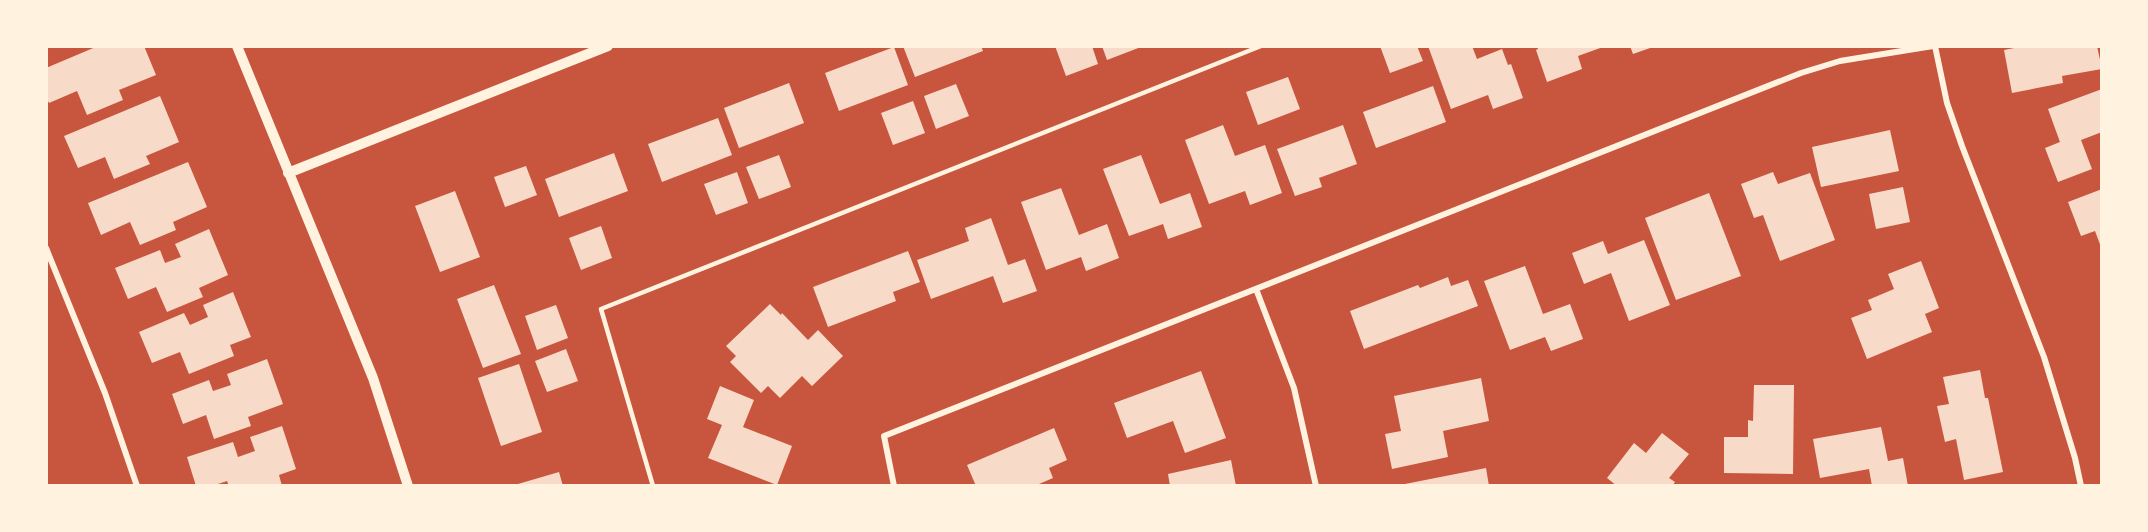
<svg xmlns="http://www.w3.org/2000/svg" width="2148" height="532" font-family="'IBM Plex Sans',sans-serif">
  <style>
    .building { fill: #f7dbc8 }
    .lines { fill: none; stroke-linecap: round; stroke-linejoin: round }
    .service { stroke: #fff3e0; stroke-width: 4.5 }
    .minor { stroke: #fff3e0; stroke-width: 6 }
    .tertiary { stroke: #fff3e0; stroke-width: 10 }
  </style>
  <rect width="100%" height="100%" fill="#c8553d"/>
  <path class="building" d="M 98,46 L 144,46 L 156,75 L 119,90 L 123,100 L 87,115 L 77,91 L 49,103 L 46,97 L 46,68 Z
    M 903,46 L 981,46 L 983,51 L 915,77 Z
    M 1055,46 L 1092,46 L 1098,64 L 1066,76 Z
    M 1102,46 L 1141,46 L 1141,47 L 1107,60 Z
    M 1380,46 L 1417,46 L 1423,61 L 1390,73 Z
    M 1428,46 L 1472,46 L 1477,59 L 1502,49 L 1508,65 L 1511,64 L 1523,98 L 1493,109 L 1488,95 L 1451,109 Z
    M 1537,46 L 1603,46 L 1603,47 L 1578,56 L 1582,69 L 1547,82 L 1536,50 L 1538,49 Z
    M 1630,46 L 1653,46 L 1653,47 L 1633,54 Z
    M 2024,46 L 2097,46 L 2102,69 L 2062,76 L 2063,83 L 2012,93 L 2004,50 Z
    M 894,47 L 908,85 L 839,111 L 825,73 Z
    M 1288,77 L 1300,109 L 1258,125 L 1246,92 Z
    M 789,83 L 804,123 L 739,148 L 724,108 Z
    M 956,84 L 969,116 L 936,129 L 924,96 Z
    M 1433,86 L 1446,122 L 1376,148 L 1363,112 Z
    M 2102,89 L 2102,132 L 2081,140 L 2092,169 L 2058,182 L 2045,148 L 2060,142 L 2048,109 Z
    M 160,96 L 179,142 L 146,156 L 150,164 L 114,179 L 105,157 L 78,168 L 64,136 Z
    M 913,101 L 925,133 L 893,145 L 881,113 Z
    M 718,118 L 732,155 L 662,182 L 648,144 Z
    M 1223,125 L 1235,156 L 1265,145 L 1282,193 L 1250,205 L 1245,191 L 1209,204 L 1185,140 Z
    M 1343,125 L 1357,164 L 1319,178 L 1322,187 L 1295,196 L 1277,149 Z
    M 1890,130 L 1899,171 L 1821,187 L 1812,147 Z
    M 614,153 L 628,191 L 559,217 L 545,179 Z
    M 779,155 L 791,187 L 759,199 L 746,167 Z
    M 1141,155 L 1160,204 L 1190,193 L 1202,227 L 1168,239 L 1163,224 L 1129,236 L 1103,169 Z
    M 188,162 L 207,207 L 173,222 L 176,230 L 140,245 L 130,222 L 101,235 L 88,203 Z
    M 526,166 L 537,195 L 505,207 L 494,177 Z
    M 737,172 L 748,203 L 716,215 L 704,184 Z
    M 1773,172 L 1778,184 L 1810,173 L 1835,240 L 1780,261 L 1763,215 L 1754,218 L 1741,184 Z
    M 1903,187 L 1910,222 L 1876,229 L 1869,194 Z
    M 1061,188 L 1079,235 L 1107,224 L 1119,258 L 1086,271 L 1081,257 L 1046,270 L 1021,202 Z
    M 2102,189 L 2102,247 L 2101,247 L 2095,231 L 2081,236 L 2068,202 Z
    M 455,191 L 480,257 L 440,272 L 415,206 Z
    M 1709,193 L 1741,276 L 1676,300 L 1645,218 Z
    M 991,218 L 1008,265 L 1025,259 L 1037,291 L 1003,303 L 993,276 L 931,299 L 917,260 L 969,241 L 965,228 Z
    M 601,226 L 612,258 L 581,270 L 569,238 Z
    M 209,229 L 228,275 L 199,288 L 203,297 L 167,312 L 156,287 L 128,299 L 115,268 L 160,250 L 165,263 L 181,257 L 175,244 Z
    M 1644,240 L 1670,305 L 1629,321 L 1611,273 L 1584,284 L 1572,253 L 1603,241 L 1608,254 Z
    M 908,251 L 920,282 L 893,292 L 896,301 L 828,327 L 813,287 Z
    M 1921,261 L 1939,308 L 1925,314 L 1932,332 L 1867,359 L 1851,318 L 1872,310 L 1868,300 L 1894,289 L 1888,274 Z
    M 1525,266 L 1543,314 L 1570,304 L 1583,339 L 1551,351 L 1545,337 L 1510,350 L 1484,281 Z
    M 1448,277 L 1451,286 L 1468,280 L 1478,306 L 1364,349 L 1350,311 L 1418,285 L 1420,288 Z
    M 494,285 L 521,354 L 483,368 L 457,299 Z
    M 233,292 L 251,337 L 230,345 L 234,356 L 189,374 L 180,352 L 152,363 L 139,332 L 184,313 L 190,325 L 208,317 L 203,305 Z
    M 770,304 L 781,315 L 782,313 L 808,340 L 818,330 L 843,356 L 812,386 L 802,376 L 780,398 L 768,386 L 761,393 L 730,362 L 736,356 L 726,346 Z
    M 556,305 L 568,338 L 537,350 L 525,316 Z
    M 566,349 L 578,381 L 547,392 L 535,361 Z
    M 267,359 L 283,404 L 248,417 L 251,426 L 214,439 L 206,415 L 183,424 L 172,394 L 209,380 L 213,391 L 231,385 L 227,374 Z
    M 519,364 L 542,432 L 501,446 L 478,378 Z
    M 1980,370 L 1985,398 L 1988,398 L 2003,472 L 1964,480 L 1956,439 L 1945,442 L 1937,406 L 1949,404 L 1943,377 Z
    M 1201,371 L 1226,438 L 1185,453 L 1173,421 L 1127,438 L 1114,403 Z
    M 1481,378 L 1489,421 L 1443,431 L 1448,457 L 1392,469 L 1385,434 L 1401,431 L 1394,396 Z
    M 1754,385 L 1794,385 L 1793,474 L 1724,473 L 1724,437 L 1748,437 L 1748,420 L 1753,421 Z
    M 720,386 L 754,400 L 743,427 L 792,446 L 777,485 L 708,458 L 722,425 L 707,419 Z
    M 282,426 L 296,469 L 279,475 L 282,486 L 229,486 L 227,481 L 212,486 L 196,486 L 187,457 L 233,442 L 238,457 L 255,451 L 250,437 Z
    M 1881,427 L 1888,461 L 1903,458 L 1908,486 L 1872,486 L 1869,469 L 1820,478 L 1813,439 Z
    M 1054,428 L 1067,460 L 1049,468 L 1053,478 L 1039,484 L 1040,486 L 976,486 L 967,465 Z
    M 1662,433 L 1689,454 L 1669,478 L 1675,482 L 1672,486 L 1617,486 L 1607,478 L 1634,443 L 1646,453 Z
    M 1231,460 L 1236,486 L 1170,486 L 1168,474 Z
    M 1486,468 L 1489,486 L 1405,486 L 1405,484 Z
    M 559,472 L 563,486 L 519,486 L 518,484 Z"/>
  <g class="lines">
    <path class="service" d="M 653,486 L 601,309 L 1261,46"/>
    <path class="minor" d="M 1935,46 L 1947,103 L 1962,146 L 2044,357 L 2075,458 L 2081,486
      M 46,248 L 105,393 L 137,486
      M 1256,289 L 1294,388 L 1316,486
      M 894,486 L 884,436 L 1801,73 L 1840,61 L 1933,46"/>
    <path class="tertiary" d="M 237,46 L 373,378 L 408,486
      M 288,173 L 608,46"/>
  </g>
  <rect width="2148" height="532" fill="none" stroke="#fff3e0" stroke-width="96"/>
</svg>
